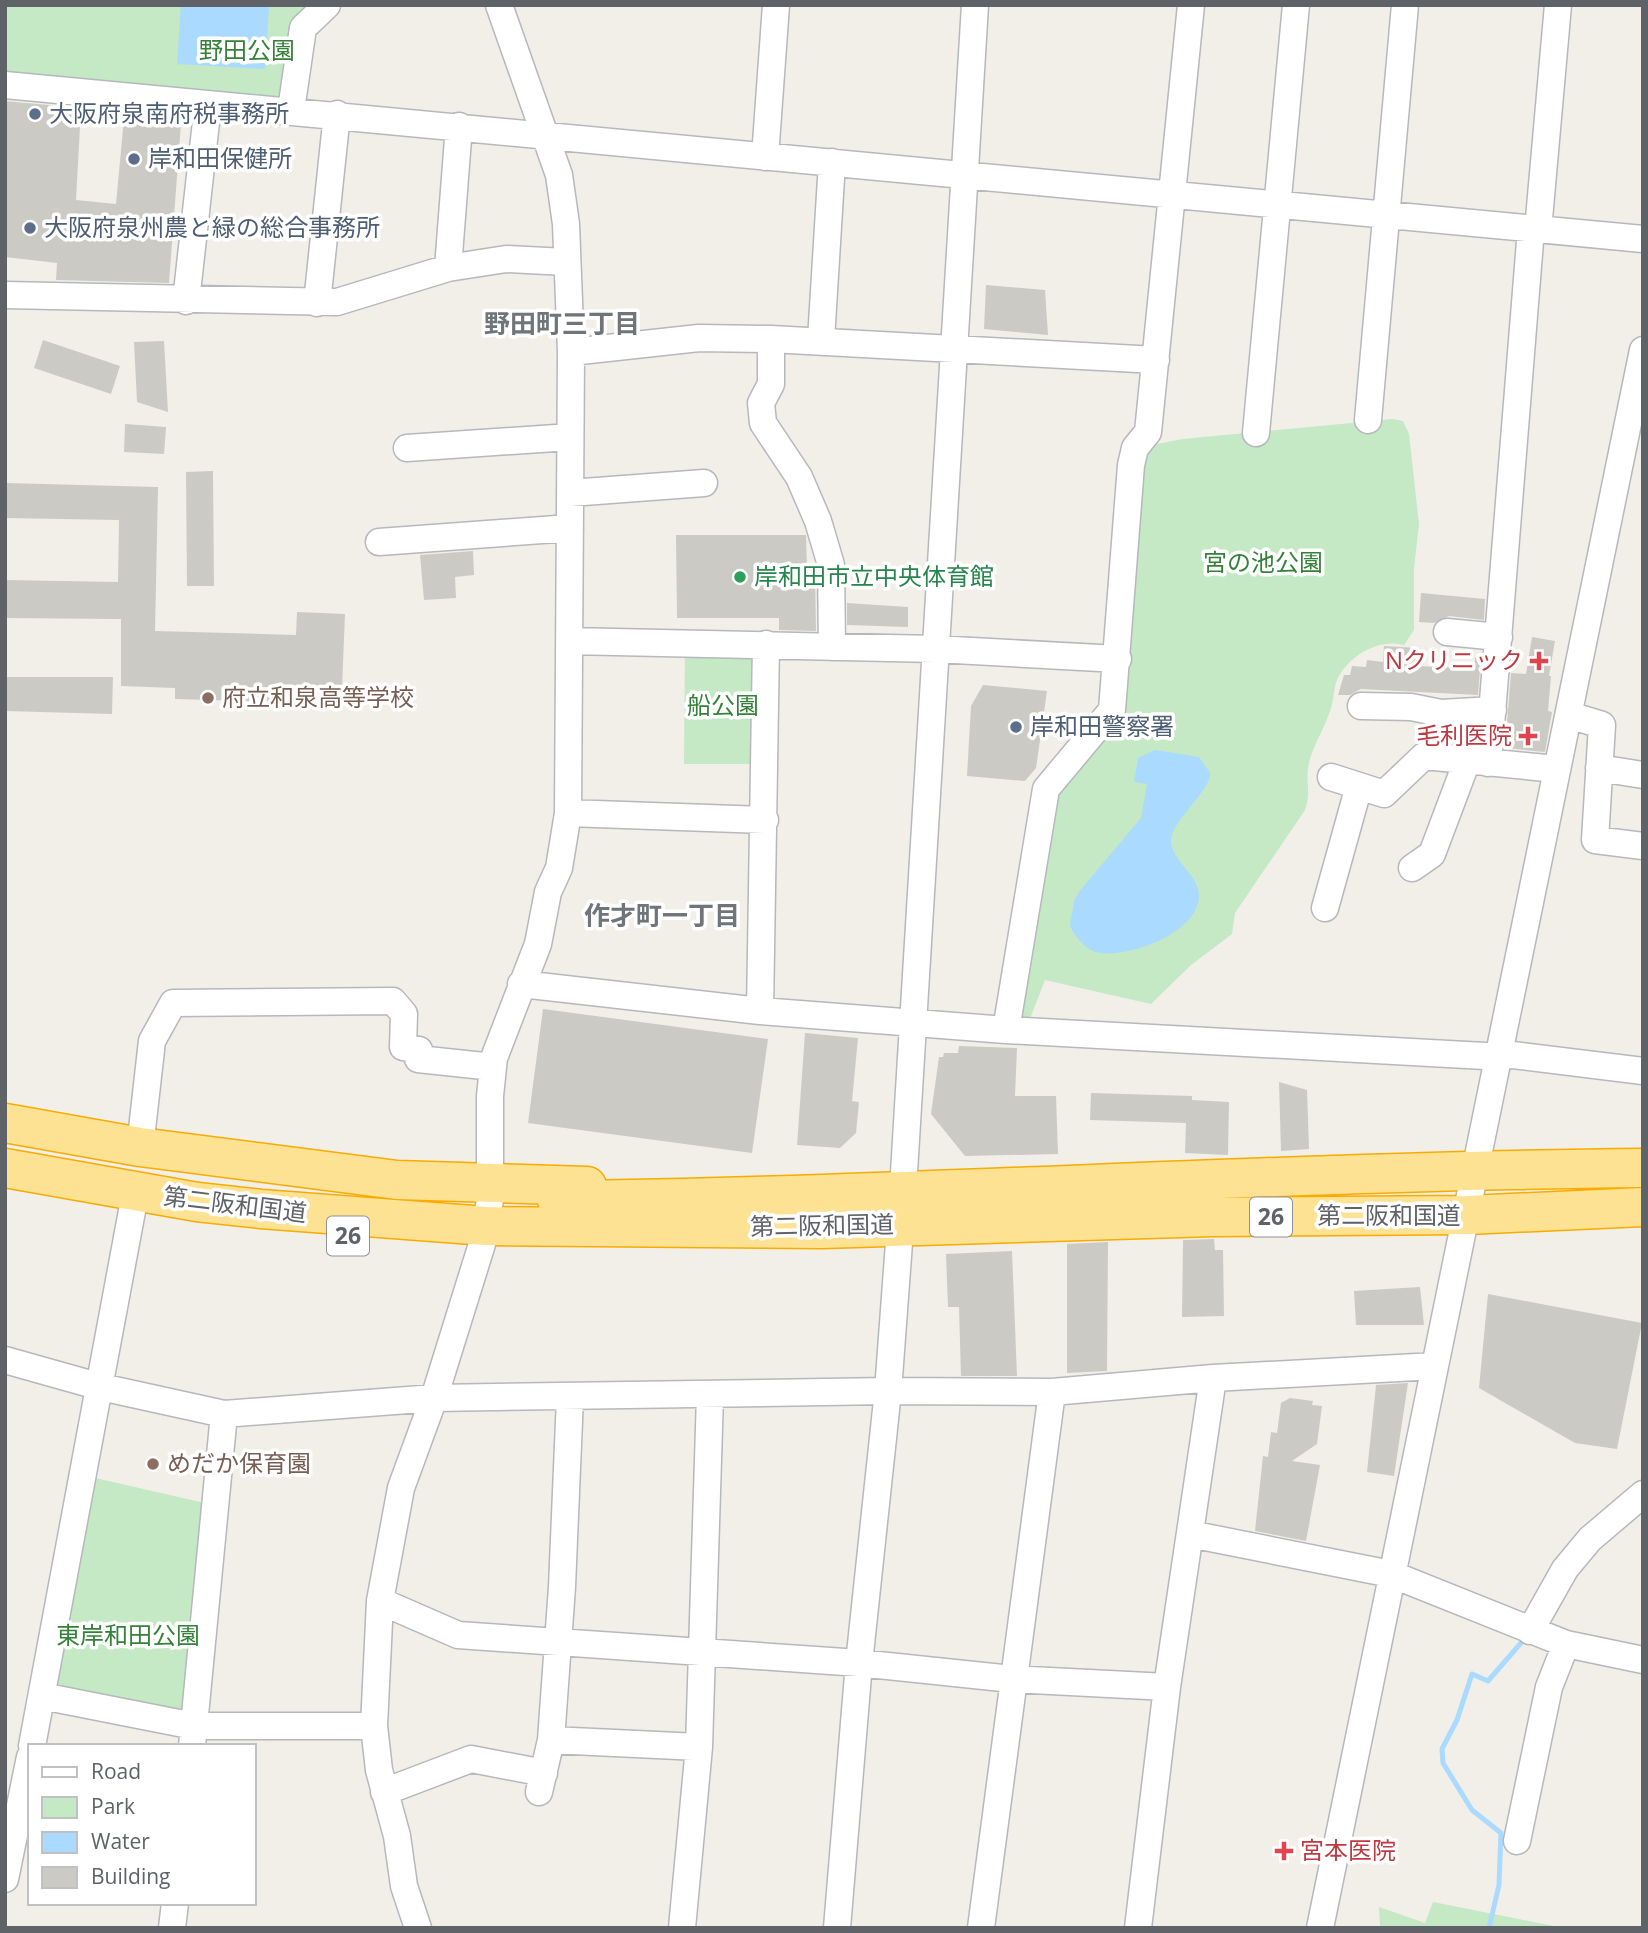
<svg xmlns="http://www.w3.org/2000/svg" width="1648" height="1933" font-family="'Open Sans','Noto Sans JP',sans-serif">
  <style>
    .green { fill: #c5e8c5 }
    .water { fill: #aadaff }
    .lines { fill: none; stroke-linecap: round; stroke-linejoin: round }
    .stream { stroke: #aadaff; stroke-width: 5 }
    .building { fill: #cccac5 }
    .minor-casing { stroke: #b5b8bc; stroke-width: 29 }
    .highway-casing { stroke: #f9ab00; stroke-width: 41 }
    .minor { stroke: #fff; stroke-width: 26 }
    .highway { stroke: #fde293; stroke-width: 38 }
    .service-dot { fill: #5c6f8a; stroke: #fff; stroke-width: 2.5 }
    .leisure-dot { fill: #2e9e5b; stroke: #fff; stroke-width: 2.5 }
    .health-dot { fill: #e0444e; stroke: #fff; stroke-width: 2.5 }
    .education-dot { fill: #8d6e63; stroke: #fff; stroke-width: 2.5 }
    .labels { text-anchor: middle; stroke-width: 7; stroke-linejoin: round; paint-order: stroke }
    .shield { fill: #fff; stroke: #8f9295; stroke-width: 2 }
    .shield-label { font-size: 23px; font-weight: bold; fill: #5f6368 }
    .park-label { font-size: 24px; fill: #348238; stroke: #fff }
    .service-label { font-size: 24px; fill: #4e5e75; stroke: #fff; text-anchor: start }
    .leisure-label { font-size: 24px; fill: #27864d; stroke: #fff; text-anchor: start }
    .health-label { font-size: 24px; fill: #be3a42; stroke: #fff; text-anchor: end }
    .education-label { font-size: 24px; fill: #785e54; stroke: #fff; text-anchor: start }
    .street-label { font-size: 24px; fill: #5f6368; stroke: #fff }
    .neighbourhood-label { font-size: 26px; font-weight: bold; fill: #70757a; stroke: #fff }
  </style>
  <rect width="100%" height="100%" fill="#f1efe8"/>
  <path class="green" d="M 5,5 L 319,5 L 286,99 C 192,90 99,80 5,73 Z
    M 1393,419 L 1403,421 L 1409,434 L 1419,524 L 1414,568 L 1414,630 L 1404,645 C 1380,638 1348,655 1337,680 C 1333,690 1334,701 1330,711 C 1324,730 1311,748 1308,768 C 1306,785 1311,793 1305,810 L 1235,913 L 1232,934 L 1191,965 L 1151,1004 L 1045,980 L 1029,1021 L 1019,1020 L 1049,812 L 1073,766 L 1117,726 L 1122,714 L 1142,451 L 1157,444 L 1183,439 Z
    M 685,647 L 762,649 L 761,764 L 684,764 Z
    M 91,1477 L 209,1504 L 187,1721 L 50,1692 Z
    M 1433,1902 L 1564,1928 L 1380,1928 L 1379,1907 L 1425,1923 Z"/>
  <path class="water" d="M 181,5 L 269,5 L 265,69 L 177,64 Z
    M 1155,750 L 1199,757 L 1210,773 C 1210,791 1178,815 1172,835 C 1165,857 1199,873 1199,896 C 1198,933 1131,957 1100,953 C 1086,951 1076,938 1070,926 L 1074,901 L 1079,892 L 1141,818 L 1147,784 L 1134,782 L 1138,758 Z"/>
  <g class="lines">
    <path class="stream" d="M 1489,1928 L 1499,1885 L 1501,1833 L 1472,1810 L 1443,1763 L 1442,1749 L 1457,1720 L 1472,1674 L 1488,1681 L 1527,1636"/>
  </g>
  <path class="building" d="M 5,101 L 81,108 L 76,200 L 116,204 L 124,118 L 181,123 L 169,283 L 56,280 L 57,263 L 5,257 Z
    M 986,285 L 1045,290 L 1048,335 L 984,329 Z
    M 43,340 L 120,366 L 111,394 L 34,368 Z
    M 164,341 L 168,412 L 137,402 L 134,342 Z
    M 125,424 L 166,427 L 164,454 L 124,452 Z
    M 213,471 L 214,586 L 187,586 L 186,472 Z
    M 5,483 L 158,487 L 155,631 L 296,635 L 297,612 L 345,614 L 342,688 L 284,685 L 283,702 L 175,699 L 175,688 L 121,686 L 121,619 L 5,618 L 5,580 L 118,582 L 119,520 L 5,518 Z
    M 676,535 L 806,535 L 807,570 L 815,570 L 816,631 L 779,630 L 779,618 L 677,618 Z
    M 473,551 L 474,575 L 455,577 L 456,598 L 424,600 L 420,555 Z
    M 1421,593 L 1485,599 L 1484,620 L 1449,616 L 1434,623 L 1419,622 Z
    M 847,603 L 908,607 L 908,627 L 847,625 Z
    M 1532,637 L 1555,641 L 1549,676 L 1551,676 L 1548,711 L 1552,712 L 1545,752 L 1505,748 L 1511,673 L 1526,674 Z
    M 1384,646 L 1418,648 L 1418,666 L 1475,669 L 1475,657 L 1481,657 L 1478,695 L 1361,689 L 1350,695 L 1338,695 L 1344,675 L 1350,675 L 1352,666 L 1366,667 L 1367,660 L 1383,662 Z
    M 5,677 L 113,677 L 112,714 L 5,711 Z
    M 983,685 L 1047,691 L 1036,768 L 1025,781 L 967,776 L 971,706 Z
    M 543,1009 L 768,1039 L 752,1153 L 528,1123 Z
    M 805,1033 L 858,1038 L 852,1101 L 859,1102 L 856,1133 L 840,1148 L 797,1145 Z
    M 959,1046 L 1017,1048 L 1015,1096 L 1056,1096 L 1058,1154 L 965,1156 L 931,1114 L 939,1057 L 943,1057 L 944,1053 L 958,1053 Z
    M 1279,1082 L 1307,1090 L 1309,1149 L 1281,1151 Z
    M 1091,1093 L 1192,1096 L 1192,1100 L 1229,1102 L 1228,1155 L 1185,1153 L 1186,1123 L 1090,1120 Z
    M 1214,1239 L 1215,1250 L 1223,1250 L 1224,1316 L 1182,1317 L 1183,1240 Z
    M 1108,1242 L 1107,1371 L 1067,1373 L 1067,1244 Z
    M 1012,1251 L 1017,1376 L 961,1376 L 959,1307 L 948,1307 L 946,1254 Z
    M 1420,1287 L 1424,1325 L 1356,1325 L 1354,1291 Z
    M 1488,1294 L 1642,1323 L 1617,1449 L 1575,1443 L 1479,1388 Z
    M 1408,1383 L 1394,1476 L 1367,1472 L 1376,1385 Z
    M 1290,1398 L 1313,1401 L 1312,1405 L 1322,1406 L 1317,1444 L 1292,1461 L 1320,1465 L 1306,1541 L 1255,1531 L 1263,1456 L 1268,1457 L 1271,1432 L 1277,1433 L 1281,1403 Z"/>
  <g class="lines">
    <defs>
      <path id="minor" d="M 5,85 L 1643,239
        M 291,110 L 303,28 L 327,5
        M 765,157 L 776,5
        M 1538,230 L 1558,5
        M 448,268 L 459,126
        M 5,295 L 337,302 L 448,268 L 506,259 L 566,262
        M 186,301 L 208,104
        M 317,303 L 337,114
        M 771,339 L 771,384 L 761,403 L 763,423 L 799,477 L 818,521 L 831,565 L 832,647
        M 821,340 L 832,162
        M 571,352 L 699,338 L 771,339 L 1156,360
        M 1368,420 L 1405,5
        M 1256,433 L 1296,5
        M 407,448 L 570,437
        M 570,493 L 704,483
        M 379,542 L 570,528
        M 1447,632 L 1499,637
        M 569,641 L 936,649 L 1118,659
        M 1361,706 L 1411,707 L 1441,713 L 1493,710
        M 1569,715 L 1602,725 L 1595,840 L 1643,846
        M 1488,763 L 1531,229
        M 1599,768 L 1643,775
        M 1331,777 L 1384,794 L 1424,756 L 1556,769
        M 568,813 L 765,820
        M 1412,868 L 1432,854 L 1467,761
        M 1325,908 L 1359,786
        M 521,984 L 760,1011 L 1006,1030 L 1485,1056 L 1513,1055 L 1643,1071
        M 760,1011 L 766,644
        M 1006,1030 L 1046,789 L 1112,710 L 1131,465 L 1135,448 L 1148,432 L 1191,5
        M 140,1147 L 152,1041 L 173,1003 L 393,1001 L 404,1014 L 403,1047 L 419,1050 L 418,1059 L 493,1067
        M 5,1360 L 101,1387 L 224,1414 L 434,1398 L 888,1391 L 1052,1392 L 1213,1378 L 1435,1366
        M 1190,1534 L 1391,1574 L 1566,1644 L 1643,1660
        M 380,1601 L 458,1635 L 859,1663 L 1012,1679 L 1167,1687
        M 1530,1631 L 1565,1569 L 1590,1539 L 1643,1494
        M 42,1696 L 194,1726 L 374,1726
        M 551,1740 L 699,1747
        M 32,1746 L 132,1211
        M 192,1746 L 224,1414
        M 384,1792 L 471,1759 L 544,1773
        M 539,1792 L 551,1740 L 562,1587 L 570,1397
        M 1517,1841 L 1549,1687 L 1566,1644
        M 5,1879 L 30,1757
        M 172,1928 L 175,1903
        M 418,1928 L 404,1886 L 397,1836 L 379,1770 L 374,1726 L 380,1601 L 401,1488 L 434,1398 L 482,1244 L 490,1200 L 490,1096 L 494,1058 L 538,944 L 548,892 L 559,868 L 568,813 L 571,352 L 566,224 L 559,175 L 499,5
        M 682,1928 L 699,1747 L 710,1396
        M 837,1928 L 859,1663 L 888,1391 L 903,1189 L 975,5
        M 981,1928 L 1052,1392
        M 1138,1928 L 1167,1687 L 1213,1378
        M 1320,1928 L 1643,350"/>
      <path id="highway" d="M 5,1123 L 140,1147 L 397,1180 L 587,1186
        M 5,1168 L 197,1202 L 261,1209 L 486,1226 L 822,1229 L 1213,1217 L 1468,1215 L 1643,1207
        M 557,1200 C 919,1196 1281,1171 1643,1168"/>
    </defs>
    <use href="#minor" class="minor-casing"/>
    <use href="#highway" class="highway-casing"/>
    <use href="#minor" class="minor"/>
    <use href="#highway" class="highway"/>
  </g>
  <g class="service-dot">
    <circle cx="35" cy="114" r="7"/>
    <circle cx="134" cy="159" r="7"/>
    <circle cx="30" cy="228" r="7"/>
    <circle cx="1016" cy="727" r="7"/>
  </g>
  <circle class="leisure-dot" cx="740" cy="577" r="7"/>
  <g class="health-dot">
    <path d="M1535.5 650.5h7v7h7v7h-7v7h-7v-7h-7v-7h7z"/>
    <path d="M1524.5 725.5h7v7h7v7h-7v7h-7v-7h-7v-7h7z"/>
    <path d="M1280.5 1840.5h7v7h7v7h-7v7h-7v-7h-7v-7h7z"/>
  </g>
  <g class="education-dot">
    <circle cx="208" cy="698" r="7"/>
    <circle cx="153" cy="1464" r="7"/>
  </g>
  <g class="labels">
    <g class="shield">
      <rect x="1250" y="1197.5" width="42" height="39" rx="5"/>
      <rect x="327" y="1216.5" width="42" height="39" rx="5"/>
    </g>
    <g class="shield-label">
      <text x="1271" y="1225">26</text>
      <text x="348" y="1244">26</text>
    </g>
    <g class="park-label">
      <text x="247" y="59">野田公園</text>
      <text x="1263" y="571">宮の池公園</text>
      <text x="723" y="714">船公園</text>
      <text x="128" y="1644">東岸和田公園</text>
    </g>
    <g class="service-label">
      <text x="49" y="122">大阪府泉南府税事務所</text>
      <text x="148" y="167">岸和田保健所</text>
      <text x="44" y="236">大阪府泉州農と緑の総合事務所</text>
      <text x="1030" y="735">岸和田警察署</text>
    </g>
    <g class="leisure-label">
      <text x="754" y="585">岸和田市立中央体育館</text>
    </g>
    <g class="health-label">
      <text x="1523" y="669">Nクリニック</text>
      <text x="1512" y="744">毛利医院</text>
      <text x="1300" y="1859" text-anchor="start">宮本医院</text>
    </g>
    <g class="education-label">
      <text x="222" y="706">府立和泉高等学校</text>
      <text x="167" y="1472">めだか保育園</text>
    </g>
    <g class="street-label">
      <text transform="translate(235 1205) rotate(7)" y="8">第二阪和国道</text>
      <text x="1389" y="1224">第二阪和国道</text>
      <text transform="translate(822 1226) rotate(-1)" y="8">第二阪和国道</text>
    </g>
    <g class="neighbourhood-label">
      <text x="562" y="333">野田町三丁目</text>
      <text x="662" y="925">作才町一丁目</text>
    </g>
  </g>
  <rect width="1648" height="1933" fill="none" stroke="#5f6368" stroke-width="14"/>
  <rect x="28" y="1744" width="228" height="161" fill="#ffffff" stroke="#bfc1c3" stroke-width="2"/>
  <rect x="42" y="1767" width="35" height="10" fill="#ffffff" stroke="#bfc1c3" stroke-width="2"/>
  <text x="91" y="1779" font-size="21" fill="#5f6368">Road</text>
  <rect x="42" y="1797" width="35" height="21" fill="#c5e8c5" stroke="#bfc1c3" stroke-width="2"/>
  <text x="91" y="1814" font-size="21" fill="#5f6368">Park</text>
  <rect x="42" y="1832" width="35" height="21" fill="#aadaff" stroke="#bfc1c3" stroke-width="2"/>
  <text x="91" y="1849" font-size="21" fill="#5f6368">Water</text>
  <rect x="42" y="1867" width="35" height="21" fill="#cccac5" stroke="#bfc1c3" stroke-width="2"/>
  <text x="91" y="1884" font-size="21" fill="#5f6368">Building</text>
</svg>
